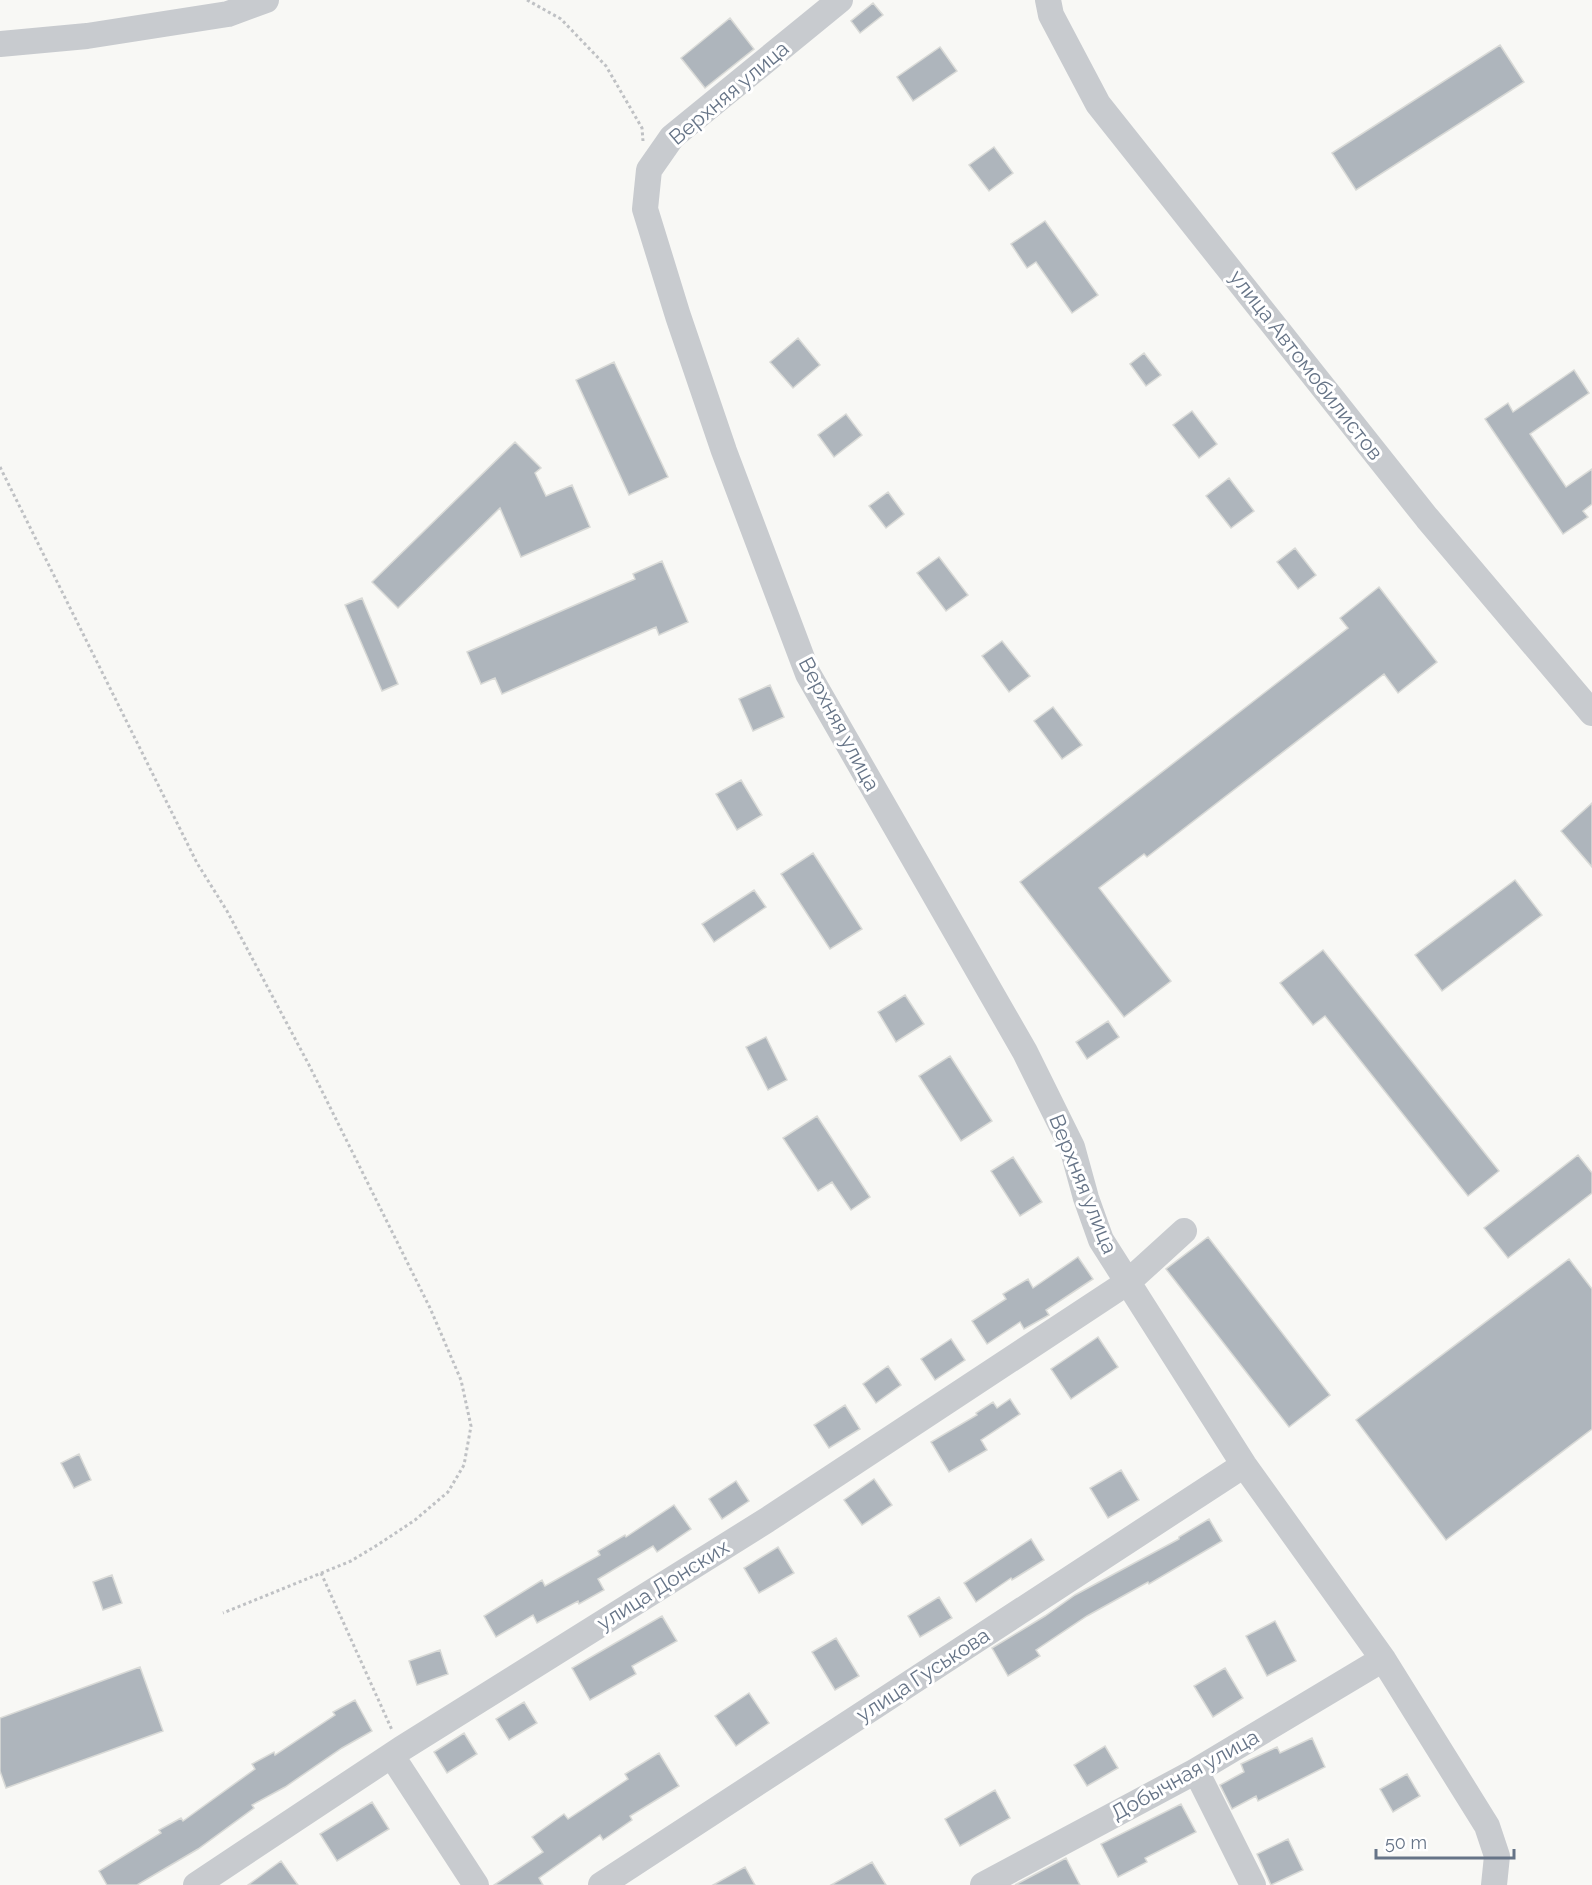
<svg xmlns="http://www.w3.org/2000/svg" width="1592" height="1885" font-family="Raleway,sans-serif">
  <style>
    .building { fill: #aeb5bc; stroke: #d9dad7; stroke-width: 1.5 }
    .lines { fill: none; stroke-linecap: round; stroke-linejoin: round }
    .path { stroke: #bfc1c4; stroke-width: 3; stroke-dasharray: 3 3; stroke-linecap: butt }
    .minor { stroke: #c8cbcf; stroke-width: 26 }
    .labels { text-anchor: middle; stroke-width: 6; stroke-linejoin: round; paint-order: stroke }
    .street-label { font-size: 21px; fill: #667487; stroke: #fff }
  </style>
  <rect width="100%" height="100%" fill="#f8f8f5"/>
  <path class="building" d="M 873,3 L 883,15 L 860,33 L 851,21 Z
    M 730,18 L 754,49 L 705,88 L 681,58 Z
    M 1500,45 L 1524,82 L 1356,190 L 1332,153 Z
    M 940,47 L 957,71 L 913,101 L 897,77 Z
    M 994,147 L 1013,173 L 989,191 L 969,165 Z
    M 1045,221 L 1098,295 L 1072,313 L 1036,262 L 1027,268 L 1011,244 Z
    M 798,338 L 820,365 L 793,388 L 770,362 Z
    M 1144,353 L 1161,375 L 1146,386 L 1130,364 Z
    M 614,362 L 668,477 L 629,495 L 576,380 Z
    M 1574,370 L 1589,393 L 1530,434 L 1566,487 L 1592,469 L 1592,504 L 1583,511 L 1588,517 L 1563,534 L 1485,419 L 1508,403 L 1513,412 Z
    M 1192,411 L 1217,444 L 1199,458 L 1173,425 Z
    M 846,414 L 862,435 L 834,457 L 818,435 Z
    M 515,442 L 541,468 L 535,473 L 546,496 L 572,485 L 590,527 L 521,557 L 500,508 L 398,608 L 372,582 Z
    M 1229,478 L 1254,511 L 1231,528 L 1206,496 Z
    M 888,492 L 904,514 L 886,528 L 869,506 Z
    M 1295,548 L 1316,575 L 1298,589 L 1277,562 Z
    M 939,557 L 968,595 L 946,611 L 917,573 Z
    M 662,561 L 688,622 L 659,635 L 656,627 L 502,694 L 495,678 L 481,684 L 467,652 L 635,579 L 633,574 Z
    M 1379,587 L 1437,662 L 1398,693 L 1384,674 L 1147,857 L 1144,854 L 1099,888 L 1171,981 L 1124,1017 L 1020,882 L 1348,628 L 1340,618 Z
    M 362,598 L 398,684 L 382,691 L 345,605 Z
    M 1002,641 L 1030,676 L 1009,692 L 982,656 Z
    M 770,685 L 784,717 L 753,731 L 739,699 Z
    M 1053,707 L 1082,745 L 1062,759 L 1034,721 Z
    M 741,780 L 762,815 L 737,830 L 716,794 Z
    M 1592,803 L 1592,867 L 1561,831 Z
    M 813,853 L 862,929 L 830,949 L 781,874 Z
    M 1515,880 L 1542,915 L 1442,991 L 1415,955 Z
    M 754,890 L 766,907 L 714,942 L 702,924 Z
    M 1323,950 L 1499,1171 L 1468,1196 L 1325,1016 L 1313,1025 L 1280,983 Z
    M 905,995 L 924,1024 L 896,1042 L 878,1012 Z
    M 1108,1021 L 1119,1037 L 1087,1059 L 1076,1042 Z
    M 766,1037 L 787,1080 L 768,1090 L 746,1047 Z
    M 950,1056 L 992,1121 L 961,1141 L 919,1076 Z
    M 817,1116 L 870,1197 L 851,1210 L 832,1182 L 818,1191 L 783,1138 Z
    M 1578,1155 L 1592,1173 L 1592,1193 L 1508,1258 L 1484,1228 Z
    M 1013,1157 L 1042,1202 L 1020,1216 L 991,1171 Z
    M 1208,1237 L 1330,1395 L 1289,1427 L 1166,1269 Z
    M 1078,1257 L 1093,1279 L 1046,1310 L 1049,1315 L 1024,1329 L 1020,1322 L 987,1344 L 972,1321 L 1006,1299 L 1003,1294 L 1028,1279 L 1033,1288 Z
    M 1569,1259 L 1592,1289 L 1592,1429 L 1446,1540 L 1356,1420 Z
    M 1098,1337 L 1118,1367 L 1071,1399 L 1051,1369 Z
    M 951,1339 L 965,1360 L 935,1380 L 921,1359 Z
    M 888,1366 L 901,1385 L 876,1403 L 863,1384 Z
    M 1010,1399 L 1020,1414 L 981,1440 L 987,1450 L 949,1472 L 931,1442 L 977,1415 L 976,1413 L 993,1402 L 997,1408 Z
    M 845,1405 L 860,1429 L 829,1448 L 814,1425 Z
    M 79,1454 L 91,1480 L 74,1488 L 61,1463 Z
    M 1121,1470 L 1139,1500 L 1108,1518 L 1090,1488 Z
    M 874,1479 L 892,1505 L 862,1525 L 844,1500 Z
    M 736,1481 L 749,1501 L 722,1519 L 709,1499 Z
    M 674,1505 L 691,1529 L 657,1552 L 653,1546 L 598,1579 L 604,1590 L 579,1604 L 578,1601 L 537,1623 L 533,1615 L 496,1637 L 484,1616 L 542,1580 L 545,1586 L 600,1555 L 598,1551 L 625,1535 L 626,1537 Z
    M 1209,1519 L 1222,1541 L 1149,1584 L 1148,1582 L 1087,1616 L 1036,1650 L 1040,1656 L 1008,1676 L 992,1648 L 1045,1616 L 1075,1595 L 1179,1539 L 1179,1537 Z
    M 1031,1539 L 1044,1560 L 1012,1580 L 1011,1578 L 976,1602 L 964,1583 Z
    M 778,1547 L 794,1573 L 759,1593 L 744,1568 Z
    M 112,1575 L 122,1603 L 103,1610 L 93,1582 Z
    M 939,1597 L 952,1618 L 920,1637 L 908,1616 Z
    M 662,1616 L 677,1641 L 632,1666 L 636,1674 L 590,1700 L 572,1668 Z
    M 1275,1621 L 1296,1661 L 1267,1676 L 1246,1636 Z
    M 836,1638 L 859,1676 L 835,1690 L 812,1652 Z
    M 440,1650 L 448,1674 L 417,1685 L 409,1661 Z
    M 140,1667 L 163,1731 L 6,1788 L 0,1771 L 0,1718 Z
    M 1225,1668 L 1243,1698 L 1213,1717 L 1194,1686 Z
    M 749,1693 L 769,1723 L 736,1746 L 715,1716 Z
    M 355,1700 L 372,1731 L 342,1748 L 285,1787 L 252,1805 L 254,1808 L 198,1849 L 137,1885 L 107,1885 L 99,1871 L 161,1833 L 159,1830 L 181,1818 L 183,1821 L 255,1769 L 252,1764 L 274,1752 L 275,1755 L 335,1715 L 333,1712 Z
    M 524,1702 L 537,1723 L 509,1740 L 496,1719 Z
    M 464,1733 L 477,1754 L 447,1773 L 434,1752 Z
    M 1312,1738 L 1325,1767 L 1258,1801 L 1256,1796 L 1232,1809 L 1220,1785 L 1244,1772 L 1241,1764 L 1277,1747 L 1280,1753 Z
    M 1105,1746 L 1118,1768 L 1087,1786 L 1074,1765 Z
    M 659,1753 L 679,1786 L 630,1816 L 632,1820 L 603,1840 L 600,1835 L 539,1878 L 543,1885 L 494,1885 L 543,1852 L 532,1837 L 564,1814 L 568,1819 L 628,1779 L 625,1774 Z
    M 1407,1774 L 1420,1796 L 1393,1812 L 1380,1789 Z
    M 995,1790 L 1010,1818 L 960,1846 L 945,1819 Z
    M 372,1802 L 389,1829 L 337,1861 L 320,1834 Z
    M 1181,1804 L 1196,1832 L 1145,1858 L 1147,1862 L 1118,1877 L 1101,1844 Z
    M 1288,1839 L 1303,1870 L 1271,1885 L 1257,1854 Z
    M 1066,1858 L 1080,1885 L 1015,1885 Z
    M 281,1861 L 298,1885 L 248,1885 Z
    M 872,1862 L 886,1885 L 831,1885 Z
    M 745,1867 L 755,1885 L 713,1885 Z"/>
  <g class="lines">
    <path class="path" d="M 527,0 L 561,19 L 606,66 L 642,128 L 643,141
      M 0,467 L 197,863 L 227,911 L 309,1065 L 430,1308 L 461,1380 L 471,1426 L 464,1465 L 448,1492 L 415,1520 L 379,1544 L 351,1561 L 223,1613
      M 321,1573 L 392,1730"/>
    <path class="minor" d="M 840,0 L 672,137 L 649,170 L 645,209 L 678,316 L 724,451 L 808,674 L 1025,1052 L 1072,1147 L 1086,1198 L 1101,1240 L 1244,1465 L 1383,1659 L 1487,1826 L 1497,1856 L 1494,1885
      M 1048,0 L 1051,15 L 1098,104 L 1427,518 L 1592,713
      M 0,44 L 87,36 L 228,14 L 266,0
      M 392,1756 L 476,1885
      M 1196,1771 L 1253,1885
      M 196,1885 L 401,1749 L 767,1520 L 1128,1282 L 1184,1231
      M 601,1885 L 1244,1465
      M 983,1885 L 1196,1771 L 1383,1659"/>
  </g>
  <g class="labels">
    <g class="street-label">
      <text transform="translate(729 93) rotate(-40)" y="7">Верхняя улица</text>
      <text transform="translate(1306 365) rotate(52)" y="7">улица Автомобилистов</text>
      <text transform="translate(839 724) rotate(62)" y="7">Верхняя улица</text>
      <text transform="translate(1083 1184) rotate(68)" y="7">Верхняя улица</text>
      <text transform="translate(663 1585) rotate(-32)" y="7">улица Донских</text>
      <text transform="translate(923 1675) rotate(-33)" y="7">улица Гуськова</text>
      <text transform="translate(1185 1775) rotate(-29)" y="7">Добычная улица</text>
    </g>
  </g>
  <path d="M1376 1849v9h138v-9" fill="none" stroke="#667487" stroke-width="3"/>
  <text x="1385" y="1849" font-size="18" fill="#667487" stroke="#ffffff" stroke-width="4.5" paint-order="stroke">50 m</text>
</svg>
